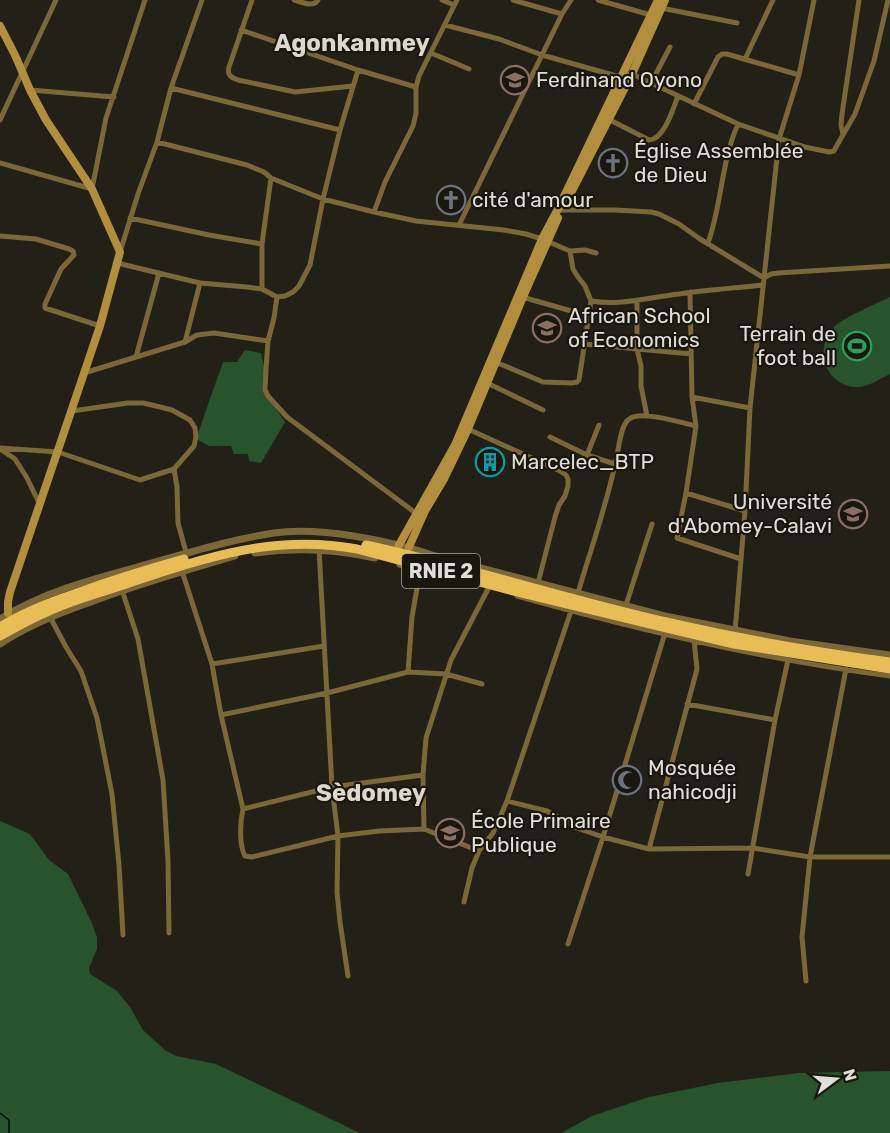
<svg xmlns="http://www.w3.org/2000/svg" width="890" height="1133" viewBox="0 0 890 1133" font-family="Rubik,sans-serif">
	<rect width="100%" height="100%" fill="#232017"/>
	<path fill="#27532d" d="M890,297V374C881,378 870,386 860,387C828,389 812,351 833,328C840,319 878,303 890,297Z
		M245,350L261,353L264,367V391L285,422L261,463L249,461L248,454H234L231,446H209L196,439L223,362H237Z
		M0,821L30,834L49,860L68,874L91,921L97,937V949L89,968L90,974L117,991L130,1007L143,1030L166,1051L176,1056L216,1064L360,1133H0Z
		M890,1071V1133H561L592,1116L649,1097L718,1083L799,1073Z"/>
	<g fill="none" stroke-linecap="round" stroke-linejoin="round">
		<path stroke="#000b16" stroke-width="1.5" d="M0,1113L9,1120V1133"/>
		<path stroke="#7c6738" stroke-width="5" d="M252,0L229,67C227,75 230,77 238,80L295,92L353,86
			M294,0C302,2 313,8 318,0
			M442,0L454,5
			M513,0L562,14
			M598,0L651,15
			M661,8L737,23
			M445,25L499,39L542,55L620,77L632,74L738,124L805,147L829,152L834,151L836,147L855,114L874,61L888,0
			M241,30L358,70L416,87
			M431,53L469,69
			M745,59L773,0
			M651,83L670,47
			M171,88L340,130
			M30,90L114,97
			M694,104L718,57L722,54H727L799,75
			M608,119L649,140C664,140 673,109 678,96
			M0,120L56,0
			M843,134L841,125L842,114L859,0
			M157,142L247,165L264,172L271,178L323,199L374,212L416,221L504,230L526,234L542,239L570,251L573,269L578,277L585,286L591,301L579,380L577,382L572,383L543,382L493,361
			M0,163L92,189L106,118L145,0
			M562,210H615L651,212L659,214L679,224L700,239L764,278L771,274L778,273L890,266
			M374,212L385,182L413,126L416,113V87L419,76L457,0
			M130,218L209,235L262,244
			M459,225L562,14L571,0
			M0,236L36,239L69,249L73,251L74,255L61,269L45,304V308L100,326
			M708,243C722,204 721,162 738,124
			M570,251L585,250L596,253
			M120,252L138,194L157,142L171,88L202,0
			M117,263L200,283L247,287L262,289L277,297L285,296L293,292L299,286L310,265L323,199L340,130L358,70
			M262,289V244L271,178
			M690,292L692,397L696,426L686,493L677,538L741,559
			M277,297L274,318L268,341L266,369L265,390L268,396L287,417L417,514
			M522,297L589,316
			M591,301C621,306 650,297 679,294C707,290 735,288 763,285
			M637,301V349L641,366V386L647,416
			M185,342L200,283
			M584,344L691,354
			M136,357L159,273
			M84,373L185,342L197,335L214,333L268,341
			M487,383L543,410
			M692,397L750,408
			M599,425L587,455L615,464
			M468,429L558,470L566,475L568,479V486L565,496L559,505L555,517L538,583
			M550,437L587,455
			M0,448L58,452L140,480L174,469L194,446L196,437L195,428L190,420L172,410L156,406L143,403H128L72,411
			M0,449L15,459L27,478L40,505
			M174,469L177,487L178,523L186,552
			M686,493L745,511
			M319,549L332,787L338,836L337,892L340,922L348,976
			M399,565L470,584
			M182,571L212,664L221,715L243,809C240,822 239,845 245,856L252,857L338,836L379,831L424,829L479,851
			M122,590L138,639L163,780L168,861L169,933
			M578,593C591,548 608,502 617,455C619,446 621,426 628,420C639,409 682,423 696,426
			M517,596C639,630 764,660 890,676
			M626,605L652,524
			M50,617L66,647L81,671L97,718L112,794L119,865L123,935
			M735,632L745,511L750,408L779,139L799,75L814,0
			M212,664L324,646
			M408,672L412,617L420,571
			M687,704L775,720
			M221,715L327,693L408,672L446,674L482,684
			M507,801L547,811L577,828L603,837L649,849L753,848L810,857H890
			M243,809L332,787L423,775
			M424,829L423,775L426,738L451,660L488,589
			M649,849L697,669L694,640
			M748,874L775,720L788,660
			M464,902L472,868L479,851L493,833L507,801L571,611
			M568,944L603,837L665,633
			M806,981L802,937L810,857L846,669"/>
		<path stroke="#7c6738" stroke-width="7" d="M255,553C296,547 335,549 375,558
			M0,619C43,592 93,579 141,566C185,554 228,540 274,533C320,526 391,541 435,556L665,616L790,641L890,655
			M0,644C29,625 59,613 91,602C139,584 187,570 235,556"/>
		<path stroke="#b18f3f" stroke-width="8" d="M0,26L15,55L30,90L46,120L92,189L120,252L100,326L10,592L8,602V613
			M572,191L632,74L665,0
			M399,545L455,445L542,239L558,209L658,0
			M409,547L425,511L444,479L468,429L523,297L558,218"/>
		<path stroke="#e8bd56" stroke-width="9" d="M366,545C467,567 565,599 666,622C740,639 815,652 890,662
			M0,627C24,612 50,602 77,593C112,580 148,569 184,559
			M0,636C16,627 32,618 49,611C72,600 99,593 123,585C201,559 273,533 357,549L521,593L666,628L734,644L890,669"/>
	</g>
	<defs>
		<g id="school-ring" transform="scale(1.5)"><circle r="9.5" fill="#1a170e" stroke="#8d6e63" stroke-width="1.5"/><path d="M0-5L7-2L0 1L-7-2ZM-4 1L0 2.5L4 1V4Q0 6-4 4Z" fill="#8d6e63"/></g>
		<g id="church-ring" transform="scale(1.5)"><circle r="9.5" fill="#1a170e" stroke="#6b7280" stroke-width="1.5"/><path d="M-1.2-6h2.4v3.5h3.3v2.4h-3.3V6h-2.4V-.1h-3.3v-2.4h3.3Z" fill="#6b7280"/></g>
		<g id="university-ring" transform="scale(1.5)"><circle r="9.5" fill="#1a170e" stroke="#8d6e63" stroke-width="1.5"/><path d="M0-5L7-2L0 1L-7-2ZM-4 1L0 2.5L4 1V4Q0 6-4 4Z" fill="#8d6e63"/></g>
		<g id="stadium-ring" transform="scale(1.5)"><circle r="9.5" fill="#1a170e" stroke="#2e9e5b" stroke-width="1.5"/><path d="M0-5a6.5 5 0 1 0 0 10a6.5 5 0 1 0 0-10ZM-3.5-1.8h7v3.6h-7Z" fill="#2e9e5b"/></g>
		<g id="building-ring" transform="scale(1.5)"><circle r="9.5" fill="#1a170e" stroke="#0f9aa8" stroke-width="1.5"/><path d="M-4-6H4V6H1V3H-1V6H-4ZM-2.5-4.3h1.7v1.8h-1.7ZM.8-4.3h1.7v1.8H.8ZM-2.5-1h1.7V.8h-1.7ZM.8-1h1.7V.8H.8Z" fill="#0f9aa8"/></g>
		<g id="mosque-ring" transform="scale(1.5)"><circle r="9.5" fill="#1a170e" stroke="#6b7280" stroke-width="1.5"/><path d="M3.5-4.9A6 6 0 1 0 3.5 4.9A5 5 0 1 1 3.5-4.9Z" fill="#6b7280"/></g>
	</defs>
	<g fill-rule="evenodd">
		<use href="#school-ring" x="515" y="80"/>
		<use href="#church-ring" x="613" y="163"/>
		<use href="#church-ring" x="451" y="200"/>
		<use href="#university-ring" x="547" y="328"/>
		<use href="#stadium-ring" x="857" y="346"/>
		<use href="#building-ring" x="490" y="462"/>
		<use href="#university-ring" x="853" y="514"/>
		<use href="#mosque-ring" x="627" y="780"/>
		<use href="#school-ring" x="450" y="833"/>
	</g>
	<g text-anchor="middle" stroke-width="4.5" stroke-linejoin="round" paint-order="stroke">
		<rect fill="#1a170e" stroke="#a5a29b" stroke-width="1.5" x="402" y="554" width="78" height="34" rx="4.5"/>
		<g font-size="20" font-weight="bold" fill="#e0ded8">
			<text x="441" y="578">RNIE 2</text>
		</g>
		<g font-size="21" fill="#e0ded8" stroke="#1a170e" text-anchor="start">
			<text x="536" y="87">Ferdinand Oyono</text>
			<text x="634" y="158">Église Assemblée<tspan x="634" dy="24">de Dieu</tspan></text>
			<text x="472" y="207">cité d'amour</text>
			<text x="568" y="323">African School<tspan x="568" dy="24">of Economics</tspan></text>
			<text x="836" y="341" text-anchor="end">Terrain de<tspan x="836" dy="24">foot ball</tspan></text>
			<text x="511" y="469">Marcelec_BTP</text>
			<text x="832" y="509" text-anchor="end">Université<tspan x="832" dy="24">d'Abomey-Calavi</tspan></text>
			<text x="648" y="775">Mosquée<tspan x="648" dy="24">nahicodji</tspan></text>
			<text x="471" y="828">École Primaire<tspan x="471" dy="24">Publique</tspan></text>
		</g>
		<g font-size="24" font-weight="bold" fill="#dcd8cc" stroke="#1a170e">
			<text x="352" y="51">Agonkanmey</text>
			<text x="371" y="801">Sèdomey</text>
		</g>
	</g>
	<g transform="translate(836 1079) rotate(74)" stroke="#1a170e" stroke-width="4.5" paint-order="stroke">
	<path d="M0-4.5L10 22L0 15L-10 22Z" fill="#e0ded8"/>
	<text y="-9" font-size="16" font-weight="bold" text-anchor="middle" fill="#e0ded8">N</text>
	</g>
</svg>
